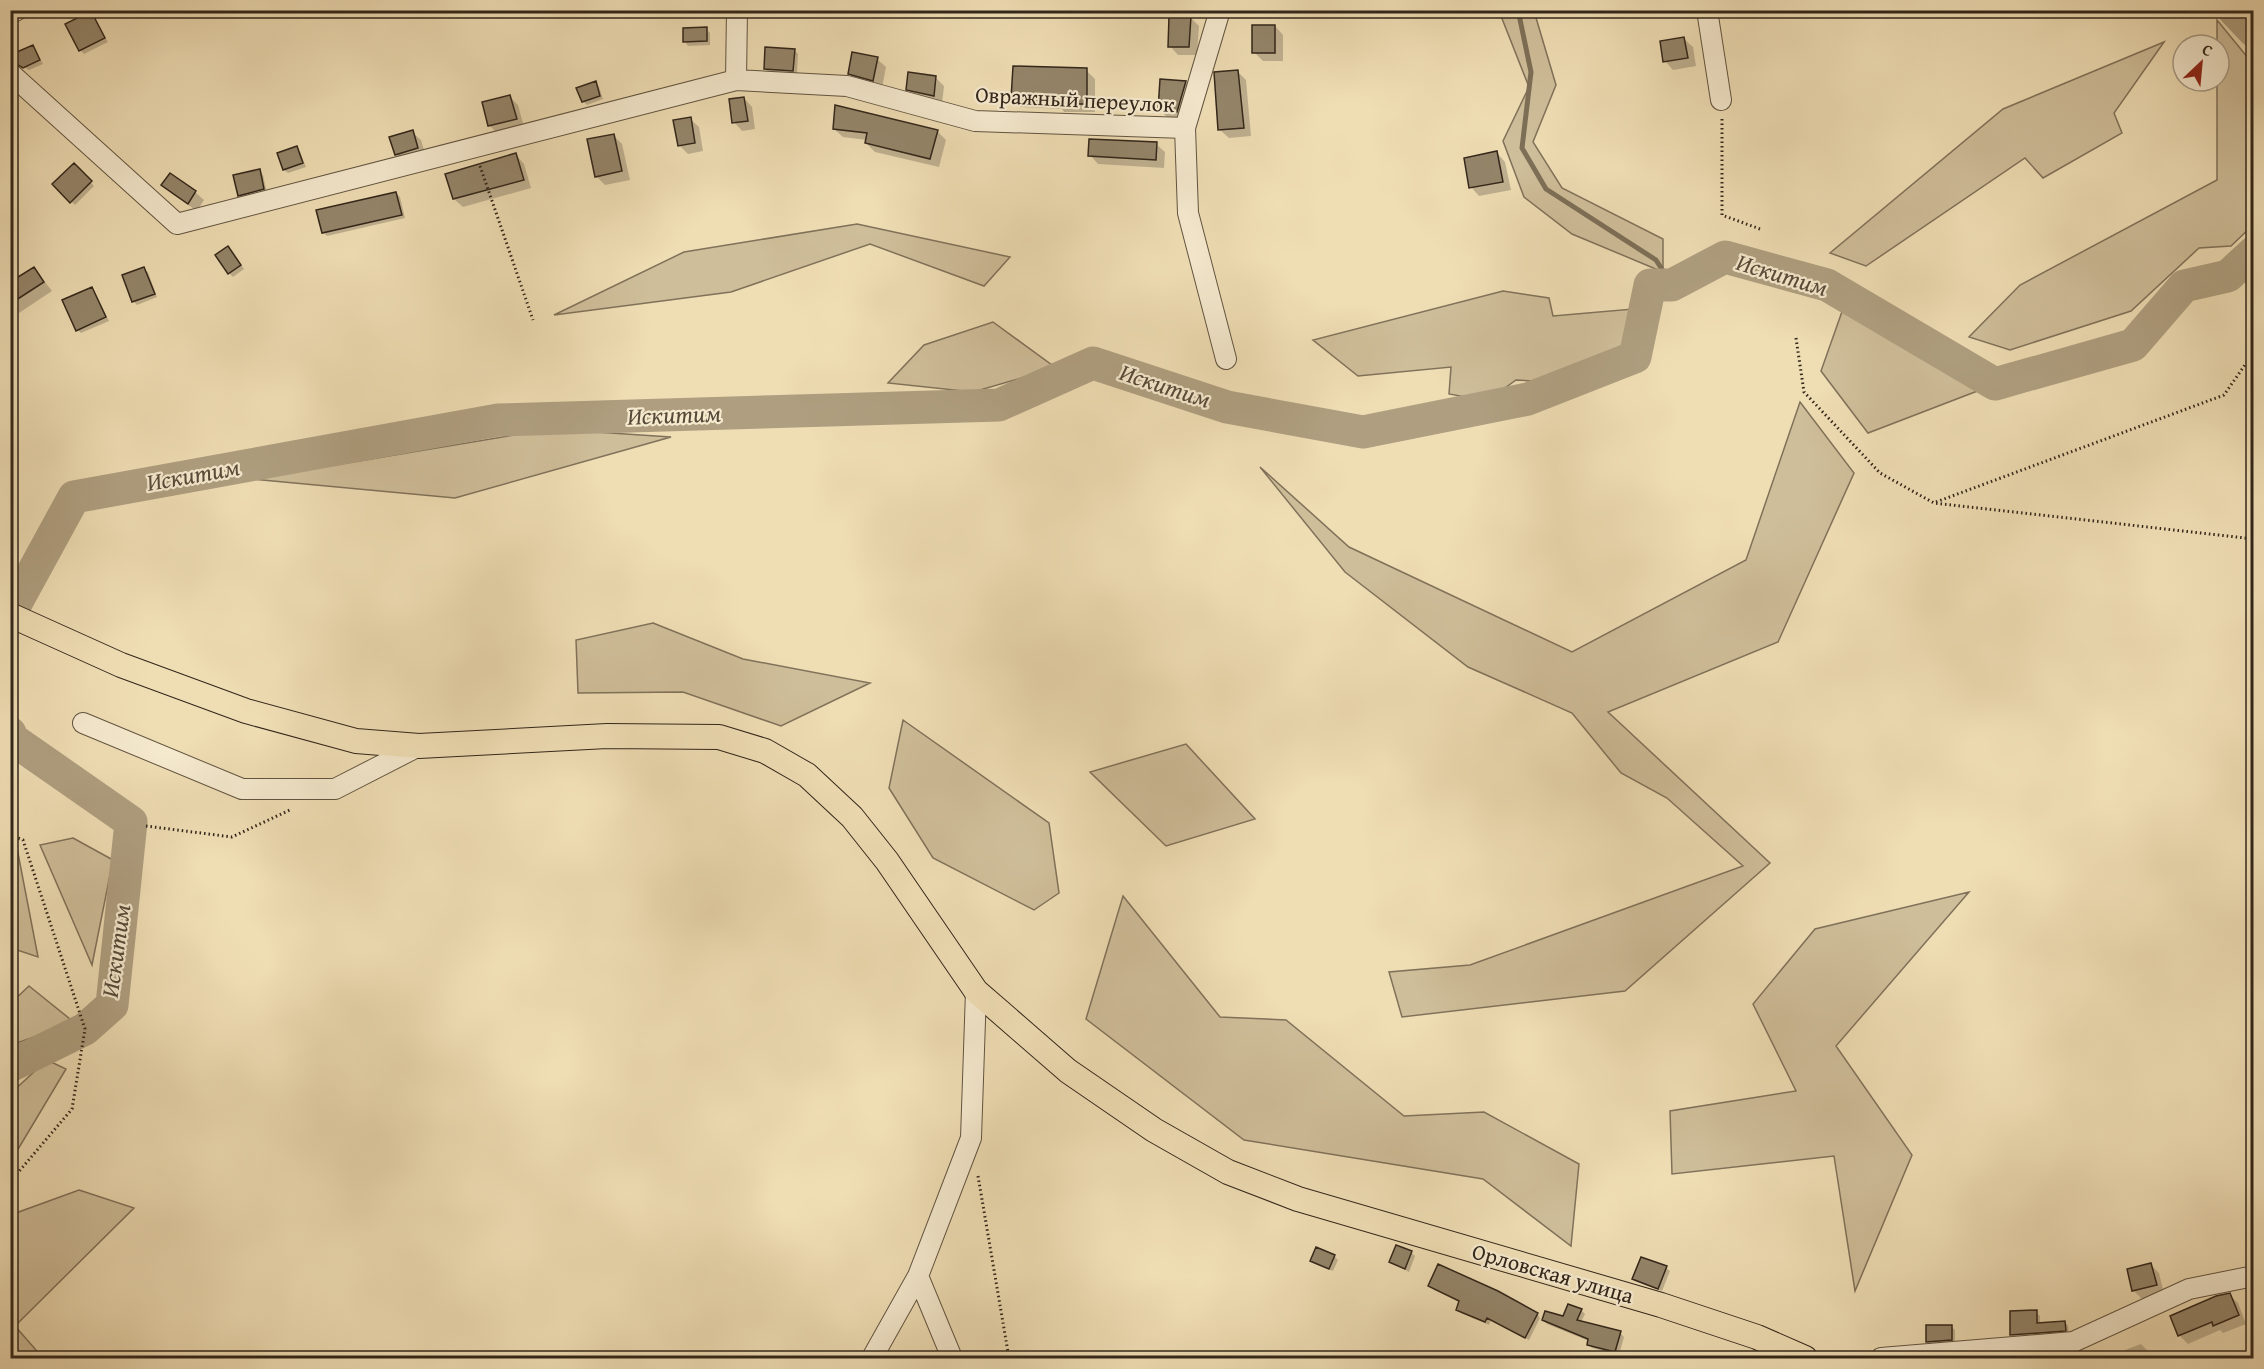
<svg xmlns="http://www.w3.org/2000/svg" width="2264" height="1369" viewBox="0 0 2264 1369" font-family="'Gentium Book Plus',serif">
	<rect width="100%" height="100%" fill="#efddb4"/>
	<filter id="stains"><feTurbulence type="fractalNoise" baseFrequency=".00333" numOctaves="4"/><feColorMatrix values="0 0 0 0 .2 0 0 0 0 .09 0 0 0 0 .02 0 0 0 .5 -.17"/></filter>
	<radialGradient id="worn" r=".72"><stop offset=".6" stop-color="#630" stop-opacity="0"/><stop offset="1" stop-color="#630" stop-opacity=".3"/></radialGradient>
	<path fill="#cfbe9a" stroke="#80725a" stroke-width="1.5" d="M1499,11H1534L1556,85L1533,142L1562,188L1663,239V272L1572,234L1524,197L1503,141L1529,87Z
		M2217,20L2253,64V225L2231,246L2199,248L2131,311L2010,350L1969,337L2020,285L2217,180Z
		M2164,42L2114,113L2122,133L2043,178L2025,158L1866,266L1830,253L2003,109Z
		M857,224L1010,257L984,286L870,244L731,292L554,315L684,252Z
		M1503,291L1549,298L1553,316L1633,309L1622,350L1551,382L1516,380L1487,401L1449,394L1451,367L1358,376L1313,340Z
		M1844,306L1980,390L1868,433L1821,371Z
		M993,322L1056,368L973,392L888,383L924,345Z
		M1800,402L1854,473L1778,642L1608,712L1770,863L1625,991L1402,1017L1389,972L1470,965L1743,866L1667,798L1621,773L1572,713L1468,667L1345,572L1260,467L1349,547L1572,652L1746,560Z
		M550,429L671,437L455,498L251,479Z
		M653,623L743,659L870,683L781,726L683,692L578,693L576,640Z
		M903,720L1049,823L1059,893L1034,910L933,858L889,788Z
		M1186,744L1255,819L1166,846L1090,772Z
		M73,838L113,860L92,965L40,845Z
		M11,845L17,848L38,957L11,948Z
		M1969,892L1836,1046L1912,1155L1855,1291L1834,1156L1672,1174L1670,1111L1796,1091L1753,1004L1815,929Z
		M1123,896L1220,1017L1286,1020L1404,1116L1484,1112L1579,1164L1571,1246L1483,1179L1244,1140L1086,1019Z
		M29,986L75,1023L11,1045V1003Z
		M47,1060L66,1069L11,1161V1093Z
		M79,1190L134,1208L15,1326L43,1358H11V1219L16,1213Z"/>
	<path fill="#0003" d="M91,13L108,42L84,54L80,50Z
		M1191,18L1199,26L1197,55H1178L1170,46Z
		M1275,26L1283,35V61H1263L1254,52Z
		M706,29L710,33V45L688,46L685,42Z
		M1684,39L1693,47L1696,66L1673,70L1665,61Z
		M33,47L43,64L29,70L13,61Z
		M794,50L798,54L797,74L769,73L765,69Z
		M877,59L886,67L882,88L858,82L850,74Z
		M1086,70L1095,79V112H1064L1062,109L1021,107L1013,98Z
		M1238,72L1246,80L1251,136L1229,138L1220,130Z
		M935,77L944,86L942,104L917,98L908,89Z
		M1161,80L1186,82L1194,91L1186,119L1168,118L1159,109Z
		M595,83L599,87L603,99L587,105L583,101Z
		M509,96L518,105L524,127L498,134L490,126Z
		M744,98L752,107L755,129L742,131L734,122Z
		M690,119L699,127L703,151L688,154L679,145Z
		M834,129L937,131L946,140L939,167L875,152L866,143L867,140L843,137Z
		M412,132L421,140L426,156L404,162L396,154Z
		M613,135L622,144L630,180L605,185L596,176Z
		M1156,144L1165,152L1164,168L1098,164L1090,155Z
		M296,148L300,152L306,167L288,173L284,170L279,154Z
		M1497,153L1505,162L1511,190L1479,196L1471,187Z
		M516,155L524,164L531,188L463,207L454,199Z
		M74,165L94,186L75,205L54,184Z
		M259,171L263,175L267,193L243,199L240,195Z
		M163,185L195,192L204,200L197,211L172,194Z
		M396,193L400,197L405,218L327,236L323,232Z
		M232,252L244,269L233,277L229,273Z
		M34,268L52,291L19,313L10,305V284Z
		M144,269L148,272L157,297L137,305L133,301Z
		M92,288L109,321L81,333L78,330Z
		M1411,1252L1415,1256L1409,1272L1391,1262Z
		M1334,1256L1338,1260L1333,1271L1316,1264L1312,1260Z
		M2151,1265L2159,1273L2164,1294L2142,1299L2133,1290Z
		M1666,1268L1670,1271L1662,1291L1638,1282L1634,1279Z
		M1430,1286L1537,1314L1540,1318L1529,1340L1491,1320L1489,1325L1461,1313L1457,1309L1460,1302L1434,1290Z
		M2229,1295L2238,1303L2246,1324L2223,1333L2220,1330L2188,1344L2179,1335Z
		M1581,1310L1585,1314L1581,1322L1620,1333L1624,1337L1619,1355L1592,1348L1588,1344L1589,1341L1547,1324L1543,1320L1564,1318Z
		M2036,1312L2040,1316V1324L2065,1322L2068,1326L2069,1334L2015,1338L2012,1335Z
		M1951,1326L1955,1330V1343L1931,1345L1927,1342Z
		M2141,1344L2150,1353L2152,1358H2104Z"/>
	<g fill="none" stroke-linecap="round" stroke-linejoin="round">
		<path stroke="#7d6f57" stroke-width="5" d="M1518,10L1531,72L1522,148L1546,189L1656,260L1672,285"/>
		<path stroke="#af9f80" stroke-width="33" d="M2234,10L2254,31
			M10,614L74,497L498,420L999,405L1093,363L1227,407L1363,432L1528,399L1635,357L1650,285H1672L1725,257L1827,285L1995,384L2133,345L2184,286L2228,276L2254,252
			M10,733L12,739L131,822L112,1005L85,1029L10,1066"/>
	</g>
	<path fill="#94856a" stroke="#32261a" stroke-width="1.5" d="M91,11L105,38L79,51L65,24Z
		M1169,16H1191L1189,47H1168Z
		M1252,25H1275V53H1252Z
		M707,27V41L683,42V28Z
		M1684,37L1688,58L1663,62L1660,41Z
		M33,45L40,60L23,68L11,61L10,55Z
		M765,47L795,49L793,71L764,69Z
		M852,52L878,57L873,81L848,74Z
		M1013,66L1087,68V104H1054V101L1011,99Z
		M1238,70L1244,128L1218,130L1214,72Z
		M908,72L936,76L934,96L906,90Z
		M1160,79L1186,81L1177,112L1158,110Z
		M596,81L600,96L582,102L576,88Z
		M510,95L517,119L488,126L482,102Z
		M744,97L748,121L732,123L729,99Z
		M835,105L938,130L930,159L865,143L867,133L833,129Z
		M691,117L695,143L678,146L673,120Z
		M413,130L418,148L395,155L389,137Z
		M614,134L622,171L595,177L587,139Z
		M1089,139L1157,142L1156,160L1088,156Z
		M297,146L303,163L283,170L277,153Z
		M1497,151L1503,182L1469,188L1464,158Z
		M516,153L524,180L453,199L445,174Z
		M74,163L92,181L70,203L52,184Z
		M260,169L264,189L238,196L233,175Z
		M170,173L196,191L188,204L161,185Z
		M396,192L402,215L322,233L316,210Z
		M228,246L241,265L228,274L215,255Z
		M34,267L44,282L10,304V282Z
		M144,267L155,294L132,302L122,275Z
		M92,287L106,317L76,331L62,300Z
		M1396,1245L1412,1251L1405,1269L1389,1262Z
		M1316,1247L1335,1255L1329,1269L1310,1261Z
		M1641,1257L1667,1266L1658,1289L1632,1279Z
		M2151,1263L2157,1285L2132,1291L2127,1269Z
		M1438,1264L1498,1291L1538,1313L1525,1338L1487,1318L1485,1322L1456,1310L1459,1301L1428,1286Z
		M2230,1293L2239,1315L2213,1326L2212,1322L2178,1336L2170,1316L2216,1296Z
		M1568,1304L1582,1309L1577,1320L1621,1331L1615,1352L1587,1345L1588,1339L1542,1320L1545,1311L1563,1316Z
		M2037,1310V1323L2065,1321L2066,1331L2010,1335V1311Z
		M1926,1325H1952V1340L1926,1342Z"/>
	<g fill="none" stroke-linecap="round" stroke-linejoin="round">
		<g stroke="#615440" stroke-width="22">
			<path id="minor" d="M1707,10L1721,100
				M10,14L17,10
				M10,73L177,224L736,80L847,86L975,121L1185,128L1220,10
				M736,80L737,10
				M1185,128L1188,213L1226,359
				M83,723L242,789H335L419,746
				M918,1276L952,1358
				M872,1358L918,1276L971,1138L976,991
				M1881,1358L2073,1342L2189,1289L2254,1276"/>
		</g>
		<g stroke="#32261a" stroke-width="26">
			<path id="major" d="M10,615L121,665L246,711L356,741L419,746L607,736L719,737L765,751L807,775L852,817L887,861L976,991L1068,1071L1154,1130L1228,1172L1298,1199L1661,1305L1757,1337L1805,1358"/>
		</g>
		<path stroke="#32261a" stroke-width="3" stroke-dasharray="1.5 3" stroke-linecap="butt" d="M1722,119V215L1760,229
			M480,166L533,320
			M1796,338L1804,392L1880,473L1934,503L2254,539
			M2251,358L2254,368
			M1936,502L2224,395L2254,352
			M146,826L232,837L292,809
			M10,835L23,840L85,1029L72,1109L10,1182
			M978,1176L1009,1358"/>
		<use href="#minor" stroke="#f5e9ce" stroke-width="20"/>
		<use href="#major" stroke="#efddb4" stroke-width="24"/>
	</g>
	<g text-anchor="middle" stroke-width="4.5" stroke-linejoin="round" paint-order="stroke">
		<g font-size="22" fill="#32261a" stroke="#f5e9ce">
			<text transform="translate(1075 99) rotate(3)" y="8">Овражный переулок</text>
			<text transform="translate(1553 1273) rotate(16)" y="8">Орловская улица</text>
		</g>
		<g font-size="24" font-style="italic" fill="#584a39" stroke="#f5e9ce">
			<text transform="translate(1782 275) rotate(17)" y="8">Искитим</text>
			<text transform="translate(1165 386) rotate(18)" y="8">Искитим</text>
			<text transform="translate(674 415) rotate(-2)" y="8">Искитим</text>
			<text transform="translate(193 475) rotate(-10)" y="8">Искитим</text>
			<text transform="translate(116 951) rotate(-82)" y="8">Искитим</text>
		</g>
	</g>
	<rect width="2264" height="1369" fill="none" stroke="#efddb4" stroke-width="36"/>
	<rect x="12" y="12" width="2240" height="1345" fill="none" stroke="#32261a" stroke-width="3"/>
	<rect x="18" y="18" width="2228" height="1333" fill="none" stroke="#32261a" stroke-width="1.5"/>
	<g transform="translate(2201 63) rotate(26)"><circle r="28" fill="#f5e9ce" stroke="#a79b86" stroke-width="1.5"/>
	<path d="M0-4.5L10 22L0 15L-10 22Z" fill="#8f2418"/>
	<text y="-9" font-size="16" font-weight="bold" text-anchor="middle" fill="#32261a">С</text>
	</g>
	<rect width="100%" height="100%" filter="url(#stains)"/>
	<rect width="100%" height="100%" fill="url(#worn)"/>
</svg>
